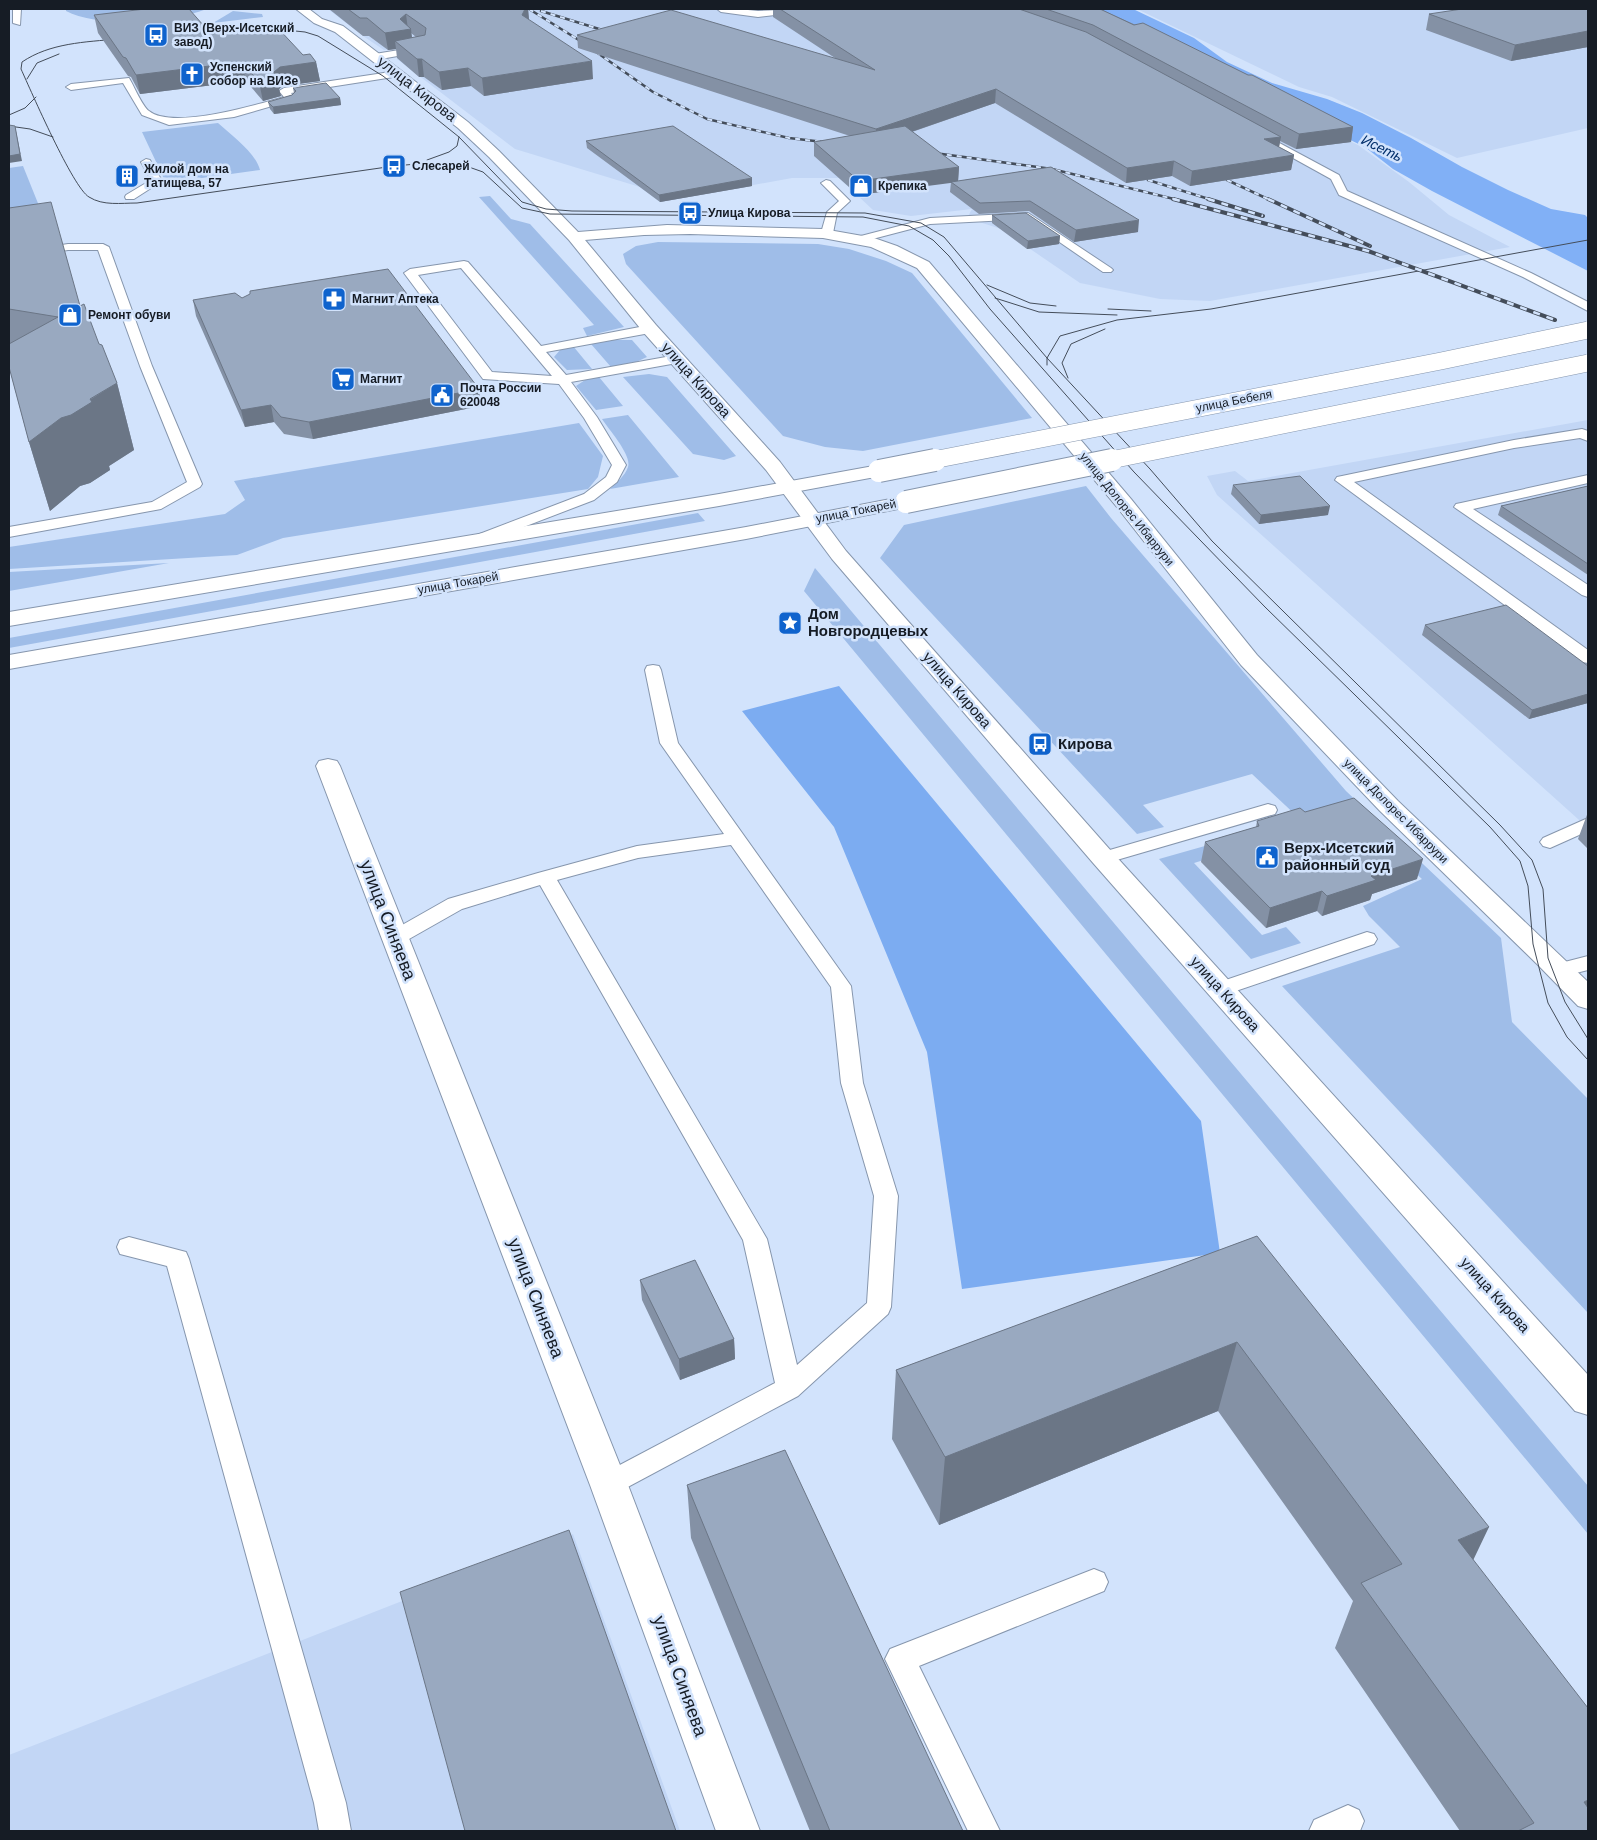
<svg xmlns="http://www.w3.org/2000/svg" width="1597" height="1840" viewBox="0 0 1597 1840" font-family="Arial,sans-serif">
	<rect width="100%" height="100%" fill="#d2e3fc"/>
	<path fill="#c2d6f5" d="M328,9H1075L1358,145L1409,182L1449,215L1510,247L1210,301L1160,299L1080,283L1001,229L967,218L972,209L911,216L873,210L839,178H792L660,202L640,187L515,149L397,59L411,57L399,48L384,50L363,36Z
		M1137,9H1588V128L1457,158L1332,97L1299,87Z
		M1588,420V828L1217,495L1207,476L1235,471L1248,481Z
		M573,1534L680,1831H9V1755Z"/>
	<path fill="#9fbde8" d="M66,9H207C171,22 101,29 66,11Z
		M233,11L262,14L263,17L213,23Z
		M218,123C231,135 256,153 260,170L166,183L142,132Z
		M23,166L54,243L9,248V168Z
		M490,196L511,219L530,224L624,327L587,336L583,328L594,325L479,197Z
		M658,242L818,244L849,249L886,261L912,273L1032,418L863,451L825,447L783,436L626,264L623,254L636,246Z
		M611,340H632L647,357L636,362L611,367L591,344Z
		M573,346L592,369L567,370L554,357L560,350Z
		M649,374L667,377L736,456L724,460L693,454L623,377Z
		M599,377L623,406L596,410L576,386L585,380Z
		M628,415L679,477L610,489C616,483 625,476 628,467C632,455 609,430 602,419Z
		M579,423L603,456L598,477L588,489L283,538L237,555L9,569V547L225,514L245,500L234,481Z
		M1086,486L1111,518L1346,791L1501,938L1512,1022L1588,1099V1313L1282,986L1400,947L1369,916L1363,906L1422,879L1349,813L1301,820L1252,774L1143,805L1164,827L1137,834L880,558L904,525Z
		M698,513L705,521L9,648V638Z
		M169,563L9,591V572Z
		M815,568L1588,1486V1534L804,591Z
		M1226,840L1236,850L1194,863L1262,935L1286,927L1301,943L1251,959L1159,859Z"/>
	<path fill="#7cacf1" d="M839,686L1201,1121L1220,1253L962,1289L927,1052L834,827L742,711Z"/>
	<path fill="#81b0f6" d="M1077,9H1133L1194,38L1227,62L1272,83L1327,99L1362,113L1411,138L1462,167L1508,190L1551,209L1585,215L1588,218V271L1432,191L1393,169L1365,147Z"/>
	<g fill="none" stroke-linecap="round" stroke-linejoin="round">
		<g stroke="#8696ad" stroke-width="2">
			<path id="lane" d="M13,9H21L20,25L13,23Z
				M717,9H738L758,11L805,9L801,12L758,17L721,12Z
				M423,46L426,47V51L375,60L371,57L375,54Z
				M397,71L400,72V76L291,93L295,98L293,100L234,117L169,125L142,115L123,83L71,90L66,87L71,84L129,78C134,86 142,106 149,111C172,130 256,105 284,97L279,91L284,88Z
				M1257,131L1339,175L1347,191L1531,273L1588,302V311L1523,277L1339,195L1331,179L1253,136V132Z
				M146,159L150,160L162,181L134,199H126L125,197L126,195L151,180L141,162Z
				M826,180L830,181L850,201L837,213L833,233L827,236L821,233L827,212L839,201L821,183Z
				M1028,213L1111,268L1113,270L1111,272H1103L1026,219L930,224L861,242L855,239L857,237L930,218Z
				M68,244H103L109,247L152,366L202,484L200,487L161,509L9,537V527L152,502L187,482L140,366L98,250H68L9,259V253Z
				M464,261L468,262L541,346L650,325L656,329L650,333L546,352L566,375L677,355L683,359L677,363L571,382L597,417L626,465L617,482L594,500L474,546L469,544L466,541L469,538L584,494L606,477L612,465L584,418L559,384L483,379L404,273L410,269ZM461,268L552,376L492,372L418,275Z
				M1582,429L1588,431V441L1580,438L1514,448L1354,482L1588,650V663L1582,662L1335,480L1337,477L1342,476L1514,440Z
				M1588,475V483L1473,509L1588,585V597L1582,595L1454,507L1456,504L1461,503Z
				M653,665L659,666L661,670L678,743L851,986L863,1083L898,1196L891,1307L888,1314L798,1396L609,1497L599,1494L595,1485L599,1476L775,1383L743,1240L540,885L462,909L402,943L395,945L388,943L385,938L388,933L448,899L538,873L637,846L724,834L660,743L645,670L647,666ZM731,845L831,987L841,1083L874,1196L867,1303L797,1365L767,1239L557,880L638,858Z
				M1268,804L1275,806L1277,810L1275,814L1103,864L1096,862L1093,858L1096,854Z
				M1588,818V831L1550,848L1543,846L1540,842L1543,838Z
				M1367,932L1374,934L1377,939L1374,944L1221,996L1214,994L1211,989L1214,984Z
				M1588,956V970L1560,977L1553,975L1550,970L1553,965Z
				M129,1237L186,1252L189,1259L346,1803L351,1831H319L314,1803L167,1266L120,1254L117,1247L120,1240Z
				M1094,1569L1104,1573L1108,1582L1104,1591L919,1666L1000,1831H968L885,1659L890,1649Z
				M1348,1805L1359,1810L1364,1821L1360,1831H1309L1314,1820Z"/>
		</g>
		<g stroke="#8696ad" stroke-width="2">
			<path id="street" d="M328,759L337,761L340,766L628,1485L760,1831H716L590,1485L316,766L319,761Z"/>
		</g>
		<g stroke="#8696ad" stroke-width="2">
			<path id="secondary" d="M296,9H309L322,19L343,26L468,122L499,151L578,232L667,225L823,229L874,238L897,246L929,262L1131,499L1257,655L1398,801L1588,982V1009L1578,1006L1538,965L1380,811L1241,665L1117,507L917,268L871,247L823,238L690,234L644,235L585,240L656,325L780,462L846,551L1112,852L1588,1375V1415L1575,1411L1094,864L832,559L766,470L644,333L569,240L489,157L458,128L335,32L314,23Z"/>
		</g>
		<g stroke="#8696ad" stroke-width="2">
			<path id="primary" d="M879,465L886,467L889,471L886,475L719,506L9,626V612L719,494Z
				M906,496L913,498L916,502L913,506L746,539L9,669V655L746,527Z"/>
		</g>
		<use href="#lane" fill="#fff" fill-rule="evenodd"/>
		<use href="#street" fill="#fff" fill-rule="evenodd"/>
		<use href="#secondary" fill="#fff" fill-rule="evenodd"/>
		<use href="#primary" fill="#fff" fill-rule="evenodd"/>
		<path stroke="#444d5a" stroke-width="1" d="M193,31L246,26L305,32L318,36L383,76L459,137L522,202L546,209L572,211L865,213L921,223L944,237L1047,358L1150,469L1212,541L1500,825L1532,860L1543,889L1548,958L1565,1002L1588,1039
			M118,39C85,42 50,43 22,62L21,69C31,91 73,188 89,197C103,206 121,203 137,203L394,166L428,163L466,166L483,172L522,208L550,214L863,217L909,226L933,240L949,256L990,309L1134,472L1265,607L1490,827L1520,861L1528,886L1533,944L1548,1003L1567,1037L1588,1060
			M27,79L37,63L59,54
			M9,115L25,108L36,97
			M9,126L30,129L53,137
			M427,160L449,152L457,146L459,137
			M987,285L1030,303L1056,306
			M995,298L1039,312L1117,315
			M1108,309L1151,311
			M1047,365V358L1060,336L1117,320L1211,309L1588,240
			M1068,378L1062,363L1071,344L1105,329"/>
		<g stroke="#444d5a" stroke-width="2.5">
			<path id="rail-far1" d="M529,9L582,42L653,92L707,119L789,138L832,143
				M541,11L612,33
				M927,152L1052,169L1178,200
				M1148,180L1212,200
				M1227,180L1270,200"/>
		</g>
		<g stroke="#444d5a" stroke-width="4">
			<path id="rail" d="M1173,199L1368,251L1555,320
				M1208,199L1263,216
				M1268,199L1370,246"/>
		</g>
		<use href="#rail-far1" stroke="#d2e3fc" stroke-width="2" stroke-dasharray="5" stroke-linecap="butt"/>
		<use href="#rail" stroke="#d2e3fc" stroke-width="2.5" stroke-dasharray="7" stroke-linecap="butt"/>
		<g stroke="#8696ad" stroke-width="18" stroke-linecap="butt">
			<path id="primary-bridge-far1" d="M928,461L1441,361L1588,330
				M1106,461L1588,363"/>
		</g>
		<g stroke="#8696ad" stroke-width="24" stroke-linecap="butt">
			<path id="primary-bridge" d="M879,471L935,460
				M906,502L1112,460"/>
		</g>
		<use href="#primary-bridge-far1" stroke="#fff" stroke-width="17"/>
		<use href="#primary-bridge" stroke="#fff" stroke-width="22"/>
	</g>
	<path fill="#8491a5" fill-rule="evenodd" d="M329,9H528L529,20L593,79L484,96L471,86L442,90L424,77H419L397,58L396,49L388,50L369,36H363ZM411,33L416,37L412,38Z
		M773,9H1100L1248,75L1353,127L1351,142L1296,149L1280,141L1279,147L1294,155L1291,170L1190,186L1172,176L1126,183L995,103L912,132L959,167L958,181L1051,167L1138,232L1074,242L1029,211L979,214L950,192L951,182L858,195L814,156V142L850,136L578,48L577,35L835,58L773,17Z
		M1588,9V47L1511,61L1426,30L1429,14Z
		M94,15L211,34L316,62L320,81L283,86L279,89L281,96L263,101L246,81L140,94L131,77L128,76L98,33Z
		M293,88L340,98L341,105L274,114L270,109L268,102L292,95L294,93Z
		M586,141L752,186L660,202L587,148Z
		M9,208L80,306L117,383L134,450L109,466L110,470L90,483L80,486L50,511L29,442L9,367Z
		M992,215L1060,236L1059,244L1027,249L992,223Z
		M242,298L479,389L481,406L313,439L284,434L274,422L245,427L196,316L193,300Z
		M1233,485L1328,515L1259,524L1231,494Z
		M1588,486V575L1498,515L1501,506Z
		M1425,625L1588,666V703L1529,719L1422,635Z
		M1305,812L1417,879L1372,894L1370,900L1322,916L1317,911L1266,928L1201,862L1205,842L1256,827L1257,821Z
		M1588,812V849L1578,839Z
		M1257,1236L1473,1560L1588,1831H1460L1335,1648L1353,1601L1218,1411L939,1525L892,1439L896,1370Z
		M640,1280L734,1339L735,1359L680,1380L642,1300Z
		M687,1485L963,1831H810L691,1538Z"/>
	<path fill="#6b7686" d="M525,9H528L529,20L522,15Z
		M406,14L408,30L411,29L413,47L395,41L396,49L388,50L385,33Z
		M1588,31V47L1511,61L1515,45Z
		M417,59H422L424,77H419Z
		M592,61L593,79L484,96L482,78Z
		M242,62L246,81L140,94L136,75Z
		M316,62L320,81L283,86L279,89L281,96L263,101L259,82L280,67Z
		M468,68L471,86L442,90L439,72Z
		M996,89L995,103L876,144V129Z
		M340,98L341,105L274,114L273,107Z
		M15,126L22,161L9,163V156Z
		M1353,127L1351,142L1296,149L1299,134Z
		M1281,137L1278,152L1264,139Z
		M1294,155L1291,170L1190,186L1192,171Z
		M1174,161L1172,176L1126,183L1127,168Z
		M959,167L958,182L858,195L859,181Z
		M752,178V186L660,202L659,195Z
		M1139,220L1138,232L1074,242L1076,230Z
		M1060,236L1059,244L1027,249L1028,241Z
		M117,383L134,450L109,466L110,470L90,483L80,486L50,511L29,442L61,418Z
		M479,389L481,406L313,439L309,422Z
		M271,405L274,422L245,427L241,410Z
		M1330,506L1328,515L1259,524L1261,515Z
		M1588,694V703L1529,719L1532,710Z
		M1423,859L1417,879L1372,894L1370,900L1322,916L1327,896L1371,876Z
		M1322,891L1317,911L1266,928L1270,908Z
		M734,1339L735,1359L680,1380L679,1359Z
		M1237,1342L1218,1411L939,1525L945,1457Z
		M1489,1527L1457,1594L1458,1540Z
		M1588,1800V1831L1584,1802Z"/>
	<path fill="#99a9c0" stroke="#6b7686" d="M145,9H189L211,34L276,26L303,55L310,54L316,62L280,67L274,72L277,77L259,82L242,62L136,75L126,58L123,57L94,15Z
		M348,9H525L522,15L592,61L482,78L468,68L439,72L422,59H417L395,41L425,35L426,28L406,14L400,19L411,29L385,33L367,18H360Z
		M780,9H1019L1086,32L1281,137L1264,139L1294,155L1192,171L1174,161L1127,168L996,89L876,129L577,35L671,10L875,70Z
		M1046,9H1100L1134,25L1143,23L1248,75H1252L1353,127L1299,134L1093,25Z
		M1462,9H1588V31L1515,45L1429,14Z
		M326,83L340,98L273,107L268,102L292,95L296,91L293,88Z
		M9,125L15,126L20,154L9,156Z
		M673,126L752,178L659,195L586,141Z
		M905,126L959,167L859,181L814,142Z
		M1051,167L1139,220L1076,230L1030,201L980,203L951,182Z
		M51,202L80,306L84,304L99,344L102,345L117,383L90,399L92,402L71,415L61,418L29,442L9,367V344L58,317L9,309V208Z
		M1026,213L1060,236L1028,241L992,215Z
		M388,269L479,389L309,422L281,417L271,405L241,410L193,300L235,293L242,298L250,294V291Z
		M1300,476L1330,506L1261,515L1233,485Z
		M1588,486V564L1501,506Z
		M1506,605L1588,666V694L1532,710L1425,625Z
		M1354,798L1423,859L1371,876L1376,880L1327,896L1322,891L1270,908L1205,842L1259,826L1257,821L1300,808L1305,812Z
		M1257,1236L1489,1527L1458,1540L1588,1708V1800L1584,1802L1588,1808V1831H1518L1534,1823L1361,1583L1402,1564L1237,1342L945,1457L896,1370Z
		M695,1260L734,1339L679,1359L640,1280Z
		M785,1450L963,1831H830L687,1485Z
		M569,1530L676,1831H465L400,1592Z"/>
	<defs>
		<g id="bus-square" transform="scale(1.25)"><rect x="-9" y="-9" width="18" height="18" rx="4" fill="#0f63cd" stroke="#d2e3fc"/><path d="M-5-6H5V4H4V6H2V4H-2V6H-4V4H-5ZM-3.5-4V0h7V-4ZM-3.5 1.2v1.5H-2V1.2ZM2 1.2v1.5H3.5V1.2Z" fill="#fff"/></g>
		<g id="church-square" transform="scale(1.25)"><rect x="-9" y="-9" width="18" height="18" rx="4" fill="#0f63cd" stroke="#d2e3fc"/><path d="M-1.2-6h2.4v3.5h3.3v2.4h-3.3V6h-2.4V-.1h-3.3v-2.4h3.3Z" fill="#fff"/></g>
		<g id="building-square" transform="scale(1.25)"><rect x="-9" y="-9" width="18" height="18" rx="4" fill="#0f63cd" stroke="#d2e3fc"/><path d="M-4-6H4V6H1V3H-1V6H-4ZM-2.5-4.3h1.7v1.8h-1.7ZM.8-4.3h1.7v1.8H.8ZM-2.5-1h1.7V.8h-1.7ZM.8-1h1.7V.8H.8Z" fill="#fff"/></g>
		<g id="shop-square" transform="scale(1.25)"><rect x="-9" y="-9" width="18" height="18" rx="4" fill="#0f63cd" stroke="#d2e3fc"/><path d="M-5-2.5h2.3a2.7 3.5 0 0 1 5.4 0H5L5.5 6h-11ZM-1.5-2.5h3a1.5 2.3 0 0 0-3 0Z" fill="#fff"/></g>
		<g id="pharmacy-square" transform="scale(1.25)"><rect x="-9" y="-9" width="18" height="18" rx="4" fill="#0f63cd" stroke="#d2e3fc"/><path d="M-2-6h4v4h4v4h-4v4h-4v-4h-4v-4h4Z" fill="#fff"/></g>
		<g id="supermarket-square" transform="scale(1.25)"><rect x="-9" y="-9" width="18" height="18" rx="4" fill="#0f63cd" stroke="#d2e3fc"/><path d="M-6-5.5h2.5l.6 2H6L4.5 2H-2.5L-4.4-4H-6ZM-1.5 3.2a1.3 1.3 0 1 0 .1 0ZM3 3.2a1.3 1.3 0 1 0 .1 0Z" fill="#fff"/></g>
		<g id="civic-square" transform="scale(1.25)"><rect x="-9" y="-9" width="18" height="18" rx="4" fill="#0f63cd" stroke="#d2e3fc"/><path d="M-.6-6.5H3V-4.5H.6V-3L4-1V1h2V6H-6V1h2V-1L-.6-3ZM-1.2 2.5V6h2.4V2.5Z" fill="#fff"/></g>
		<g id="sight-square" transform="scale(1.25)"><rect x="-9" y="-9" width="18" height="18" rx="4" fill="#0f63cd" stroke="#d2e3fc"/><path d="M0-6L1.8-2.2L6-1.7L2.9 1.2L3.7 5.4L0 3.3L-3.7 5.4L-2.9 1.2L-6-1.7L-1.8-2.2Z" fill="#fff"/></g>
	</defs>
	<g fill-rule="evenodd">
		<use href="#bus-square" x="156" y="35"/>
		<use href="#church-square" x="192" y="74"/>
		<use href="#bus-square" x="394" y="166"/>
		<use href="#building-square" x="127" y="176"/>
		<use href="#shop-square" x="861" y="186"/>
		<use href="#bus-square" x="690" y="213"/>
		<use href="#pharmacy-square" x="334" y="299"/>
		<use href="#shop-square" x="70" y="315"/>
		<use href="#supermarket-square" x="343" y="379"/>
		<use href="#civic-square" x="442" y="395"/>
		<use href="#sight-square" x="790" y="623"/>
		<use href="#bus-square" x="1040" y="744"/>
		<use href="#civic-square" x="1267" y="857"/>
	</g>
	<g text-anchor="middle" stroke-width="5" stroke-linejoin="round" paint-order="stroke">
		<g font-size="12" font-weight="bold" fill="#161c25" stroke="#d2e3fc" text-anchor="start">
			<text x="174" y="32">ВИЗ (Верх-Исетский<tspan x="174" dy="14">завод)</tspan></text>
			<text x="210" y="71">Успенский<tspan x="210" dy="14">собор на ВИЗе</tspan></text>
			<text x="412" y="170">Слесарей</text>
			<text x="144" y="173">Жилой дом на<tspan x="144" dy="14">Татищева, 57</tspan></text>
			<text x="878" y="190">Крепика</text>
			<text x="708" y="217">Улица Кирова</text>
			<text x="352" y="303">Магнит Аптека</text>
			<text x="88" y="319">Ремонт обуви</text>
			<text x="360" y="383">Магнит</text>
			<text x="460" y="392">Почта России<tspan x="460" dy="14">620048</tspan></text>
		</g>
		<g font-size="12" fill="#161c25" stroke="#d2e3fc">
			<text transform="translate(1234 401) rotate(-11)" y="4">улица Бебеля</text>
			<text transform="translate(1127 509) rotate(51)" y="4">улица Долорес Ибаррури</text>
			<text transform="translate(856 511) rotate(-11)" y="4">улица Токарей</text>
			<text transform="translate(458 583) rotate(-10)" y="4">улица Токарей</text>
			<text transform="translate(1396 811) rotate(45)" y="4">улица Долорес Ибаррури</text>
		</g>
		<g font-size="14" font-style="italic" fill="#002e6a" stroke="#d2e3fc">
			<text transform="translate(1382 148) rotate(26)" y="5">Исеть</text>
		</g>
		<g font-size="15" fill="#161c25" stroke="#d2e3fc">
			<text transform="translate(417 89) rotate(38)" y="5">улица Кирова</text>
			<text transform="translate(696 380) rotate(48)" y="5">улица Кирова</text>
			<text transform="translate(957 690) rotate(49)" y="5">улица Кирова</text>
			<text transform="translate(1225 994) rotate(48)" y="5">улица Кирова</text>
			<text transform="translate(1495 1295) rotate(48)" y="5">улица Кирова</text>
		</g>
		<g font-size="15" font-weight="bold" fill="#161c25" stroke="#d2e3fc" text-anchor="start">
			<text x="808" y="619">Дом<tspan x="808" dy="17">Новгородцевых</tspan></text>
			<text x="1058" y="749">Кирова</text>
			<text x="1284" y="853">Верх-Исетский<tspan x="1284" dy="17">районный суд</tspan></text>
		</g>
		<g font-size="18" fill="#161c25" stroke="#d2e3fc">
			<text transform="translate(388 920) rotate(69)" y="6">улица Синяева</text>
			<text transform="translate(536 1298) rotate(69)" y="6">улица Синяева</text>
			<text transform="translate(680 1676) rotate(70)" y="6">улица Синяева</text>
		</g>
	</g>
	<rect width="1597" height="1840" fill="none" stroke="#161c25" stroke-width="20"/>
</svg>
